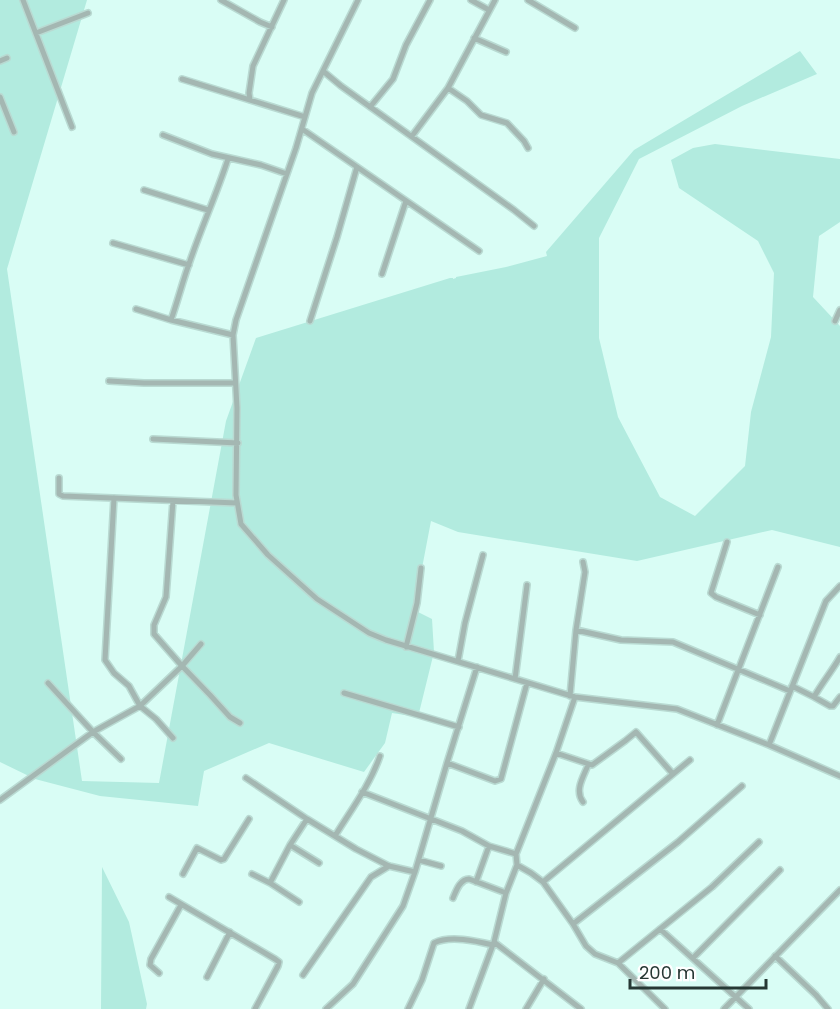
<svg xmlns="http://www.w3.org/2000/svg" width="840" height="1009" viewBox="0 0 840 1009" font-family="Poppins,sans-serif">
	<rect width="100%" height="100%" fill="#d9fdf5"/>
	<path fill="#b2ebdf" d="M0,0H87L7,269L82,781L159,783L226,421L256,338L450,278H453V279L456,278V277L506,267L547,256L546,252L634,150L800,51L817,74L742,106L639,159L599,238V338L618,417L660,497L695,516L745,466L751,412L771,337L774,273L758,241L679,188L671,160L693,148L715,144L840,159V222L819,236L813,297L840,326V547L772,530L637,561L458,532L431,521L414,610L432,619L434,652L418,717L392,713L385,743L364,772L269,743L204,771L198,806L100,796L35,779L0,762Z
		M102,867L129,922L147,1004L146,1009H101Z"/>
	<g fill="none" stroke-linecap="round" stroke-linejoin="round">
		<g stroke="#b9dad2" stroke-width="8">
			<path id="minor" d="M23,0L72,127
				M221,0L260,22L272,27
				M358,0L312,93L296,148L236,320L233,335L237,408L236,495L241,524L268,555L317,599L369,633L386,640L575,697L677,709L769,745L840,776
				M471,0L489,10
				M528,0L575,28
				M36,33L88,13
				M474,38L506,52
				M0,61L7,58
				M323,71L341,86L514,210L534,226
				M182,79L305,117
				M448,88L467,101L481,115L507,123L524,141L528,148
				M0,97L14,132
				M250,100L249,93L253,66L284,0
				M370,107L393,79L406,45L430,0
				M302,129L479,251
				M163,135L212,154L261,165L287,174
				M412,136L448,88L495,0
				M144,190L208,210
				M113,243L189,265
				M382,274L406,201
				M136,309L171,320L233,335
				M171,320C178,300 183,280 190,261C202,226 217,193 228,159
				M310,321L337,237L357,167
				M835,321L840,310
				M109,381L144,383H235
				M153,439L238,443
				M59,478V494L63,496L237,503
				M114,498L105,660L114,673L129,686L140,706L156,719L173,738
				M173,501L166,597L154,625V634L182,666L210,695L230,717L240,723
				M727,542L711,593L716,597L760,615
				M576,630L621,640L673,642L790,691
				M406,647L417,603L421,568
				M458,661L465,623L483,555
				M515,679L527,585
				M48,683L93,732L121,759
				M792,686L814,697C822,683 832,671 840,657
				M344,693L459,727
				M570,696L576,630L585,572L583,562
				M814,697L830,706H833L840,697
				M717,725L778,567
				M769,745L824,606L826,601L840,586
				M556,753L592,765L625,741L636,732L673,774
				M447,763L495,781L501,779L527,683
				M246,778L307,819L356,849L389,866L415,872
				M362,792L462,831L489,846L516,854
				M0,800L93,732L140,706L182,666L201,644
				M583,802C574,790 584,776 588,765
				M335,836C351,810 370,785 380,756
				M290,845L319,863
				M419,860L441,866
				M517,865L531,873L543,882L573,924L586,946L595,954L618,963L665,1009
				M183,874L197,848L221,860L224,859L249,819
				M252,874L270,883L299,902
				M476,882L489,846
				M543,882L690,760
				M270,883L290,845L307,819
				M169,897L275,959L279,962L278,966L255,1009
				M453,898C456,891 460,879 469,879L506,893
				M573,924L678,842L742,786
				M660,929L749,1009
				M494,942L581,1009
				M775,956L816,995L828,1009
				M693,958L780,870
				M618,963L712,887L759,842
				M159,973L150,965L151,959L181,905
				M303,975L371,877L389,866
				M207,977L230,932
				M326,1009L353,984L403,906L415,872L447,763L477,667
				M408,1009L422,980L434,943C450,935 476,941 493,945
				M469,1009L494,942L506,893L517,865L516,854L556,753L575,697
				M526,1009L544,979
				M724,1009L840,890"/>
		</g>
		<use href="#minor" stroke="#a4b7b2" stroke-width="5"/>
	</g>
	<path d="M630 979v9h136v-9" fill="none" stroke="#263834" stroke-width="3"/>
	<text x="639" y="979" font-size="18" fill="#263834" stroke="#ffffff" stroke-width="4.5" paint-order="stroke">200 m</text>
</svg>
